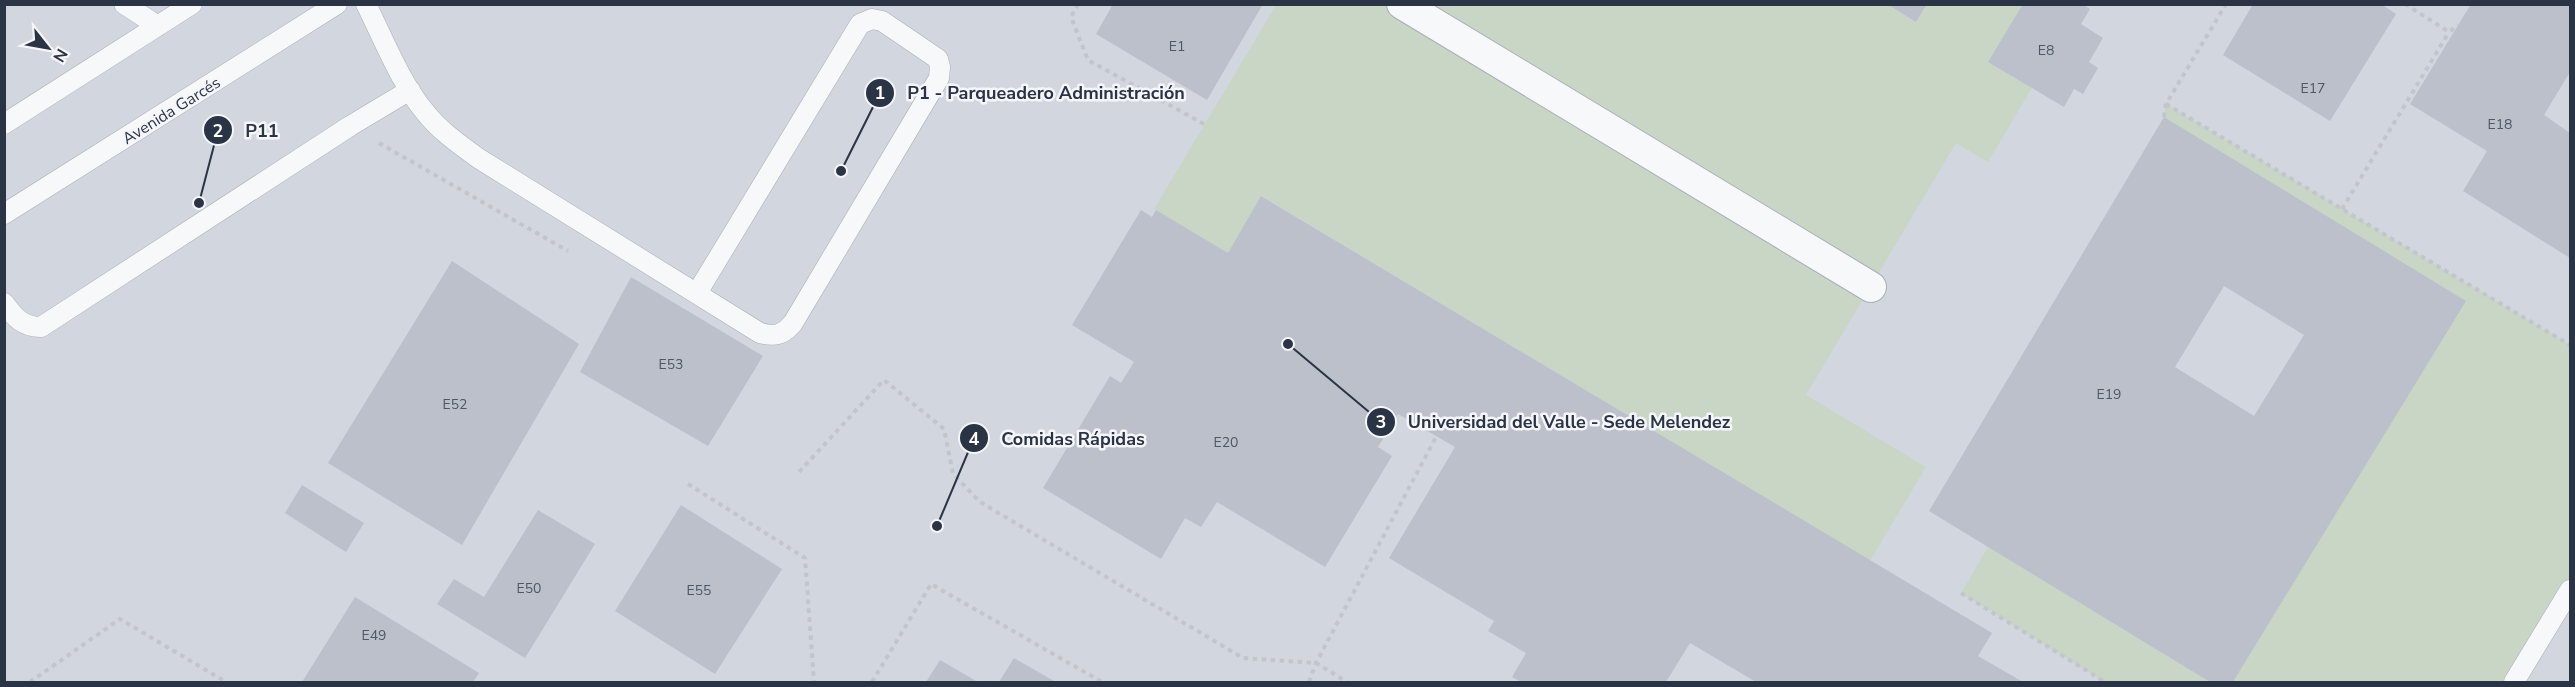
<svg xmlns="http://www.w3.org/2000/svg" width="2575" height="687" viewBox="0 0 2575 687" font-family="'Nunito Sans',sans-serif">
	<rect width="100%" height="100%" fill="#e4e7ec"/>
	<path fill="#d2d6de" d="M5,5H2570V682H5Z"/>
	<path fill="#c9d6c5" d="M1887,4L1916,22L1927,5H2023L1988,62L2032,88L1988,162L1956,143L1806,395L1926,467L1870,561L1262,196L1228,253L1154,209L1276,5Z
		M2166,104L2570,345V590L2514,682H2233L2465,301L2164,117Z
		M1988,547L2210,682H2105L1961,593Z"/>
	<path fill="#bbc0ca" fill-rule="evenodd" d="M1113,4H1263L1207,100L1096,34Z
		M1887,4H1927L1916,22Z
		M2023,4H2082L2090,9L2081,24L2103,38L2089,62L2098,68L2083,94L2074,89L2064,107L1988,62Z
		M2253,4H2381L2396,14L2330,121L2223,55Z
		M2471,4H2570V72L2544,115L2570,133V258L2463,191L2487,151L2410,104Z
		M2164,117L2466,301L2233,682H2210L1929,511ZM2224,286L2304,335L2254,416L2175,367Z
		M1261,196L1992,633L1978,656L2023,682H1756L1690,643L1666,682H1521L1512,677L1526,653L1488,631L1494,621L1389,558L1455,447L1398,414L1378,447L1392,456L1325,567L1217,502L1201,527L1185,518L1161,559L1043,488L1110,376L1121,383L1134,362L1072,325L1141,210L1152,217L1156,210L1228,253Z
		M452,261L579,344L462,545L328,463Z
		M631,277L763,356L708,446L580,372Z
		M302,485L364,523L346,552L285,513Z
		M681,505L782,569L715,674L615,611Z
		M538,510L595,544L525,658L437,604L454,579L484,597Z
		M355,597L479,673L473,682H302Z
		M1014,658L1056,682H999Z
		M940,660L978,682H926Z"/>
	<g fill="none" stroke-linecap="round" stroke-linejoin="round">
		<g stroke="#a9aeb7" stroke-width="21">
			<path id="service" d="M124,4L158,26
				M366,4C384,40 400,82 425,112C440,131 459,144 478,158L760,333C775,337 783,335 793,323L939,78L940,67L938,59L882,21L872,19L860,24L697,293
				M4,124L192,4
				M4,214L337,4
				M4,303C15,318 23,327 41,327L350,126L410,90
				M2514,682L2570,590"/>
		</g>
		<g stroke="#a9aeb7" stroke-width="32">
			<path id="pedestrian" d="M1402,4L1871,287"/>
		</g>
		<path stroke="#c2c5cb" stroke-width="4" stroke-dasharray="4.5 4.5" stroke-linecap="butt" d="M1078,4L1071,17L1088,60L1204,124
			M2405,4L2449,32L2458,25
			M2166,104L2570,345
			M2164,117L2166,104L2226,4
			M379,143L568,251
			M2342,209L2449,32
			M799,472L884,380L944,429L953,474L980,502L1243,658L1316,663L1347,682
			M688,484L805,558L814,682
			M1961,593L2105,682
			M30,682L120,619L226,682
			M872,682L931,584L1102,682
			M1309,682L1316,663L1436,437"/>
		<use href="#service" stroke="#f7f8fa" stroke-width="20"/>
		<use href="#pedestrian" stroke="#f7f8fa" stroke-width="30"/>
	</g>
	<g text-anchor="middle" stroke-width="5" stroke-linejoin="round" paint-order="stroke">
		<g font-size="14" fill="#4f5766">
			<text x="1177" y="51">E1</text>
			<text x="2046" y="55">E8</text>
			<text x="2313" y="93">E17</text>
			<text x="2500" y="129">E18</text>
			<text x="671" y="369">E53</text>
			<text x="2109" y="399">E19</text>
			<text x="455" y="409">E52</text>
			<text x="1226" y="447">E20</text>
			<text x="529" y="593">E50</text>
			<text x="699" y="595">E55</text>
			<text x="374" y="640">E49</text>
		</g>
		<g font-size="16" fill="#2b3445" stroke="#f4f6f9">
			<text transform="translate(171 110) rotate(-32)" y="6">Avenida Garcés</text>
		</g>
	</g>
	<path fill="none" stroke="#2b3445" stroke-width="2" d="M841 171L880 93M199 203L218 130M1288 344L1381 422M937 526L974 438"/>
	<g fill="#2b3445" stroke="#f4f6f9" stroke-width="2">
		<circle cx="841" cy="171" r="6"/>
		<circle cx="199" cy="203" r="6"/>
		<circle cx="1288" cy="344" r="6"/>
		<circle cx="937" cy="526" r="6"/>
		<circle cx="880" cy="93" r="15"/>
		<circle cx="218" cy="130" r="15"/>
		<circle cx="1381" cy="422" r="15"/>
		<circle cx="974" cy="438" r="15"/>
	</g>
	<g font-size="18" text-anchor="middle" font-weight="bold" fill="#fff">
		<text x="880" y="99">1</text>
		<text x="218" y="137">2</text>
		<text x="1381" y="428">3</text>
		<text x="974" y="445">4</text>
	</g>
	<g font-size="18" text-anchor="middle" font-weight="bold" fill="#2b3445" stroke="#f4f6f9" stroke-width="5" stroke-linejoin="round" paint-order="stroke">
		<text x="1046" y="99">P1 - Parqueadero Administración</text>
		<text x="262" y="137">P11</text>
		<text x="1569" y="428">Universidad del Valle - Sede Melendez</text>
		<text x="1073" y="445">Comidas Rápidas</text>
	</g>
	<rect width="2575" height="687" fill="none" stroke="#2b3445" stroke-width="12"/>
	<g transform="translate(48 48) rotate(121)" stroke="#f4f6f9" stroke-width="4.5" paint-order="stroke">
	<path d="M0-4.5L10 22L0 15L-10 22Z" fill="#2b3445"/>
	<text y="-9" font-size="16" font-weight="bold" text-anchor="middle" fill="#2b3445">N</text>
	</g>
</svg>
